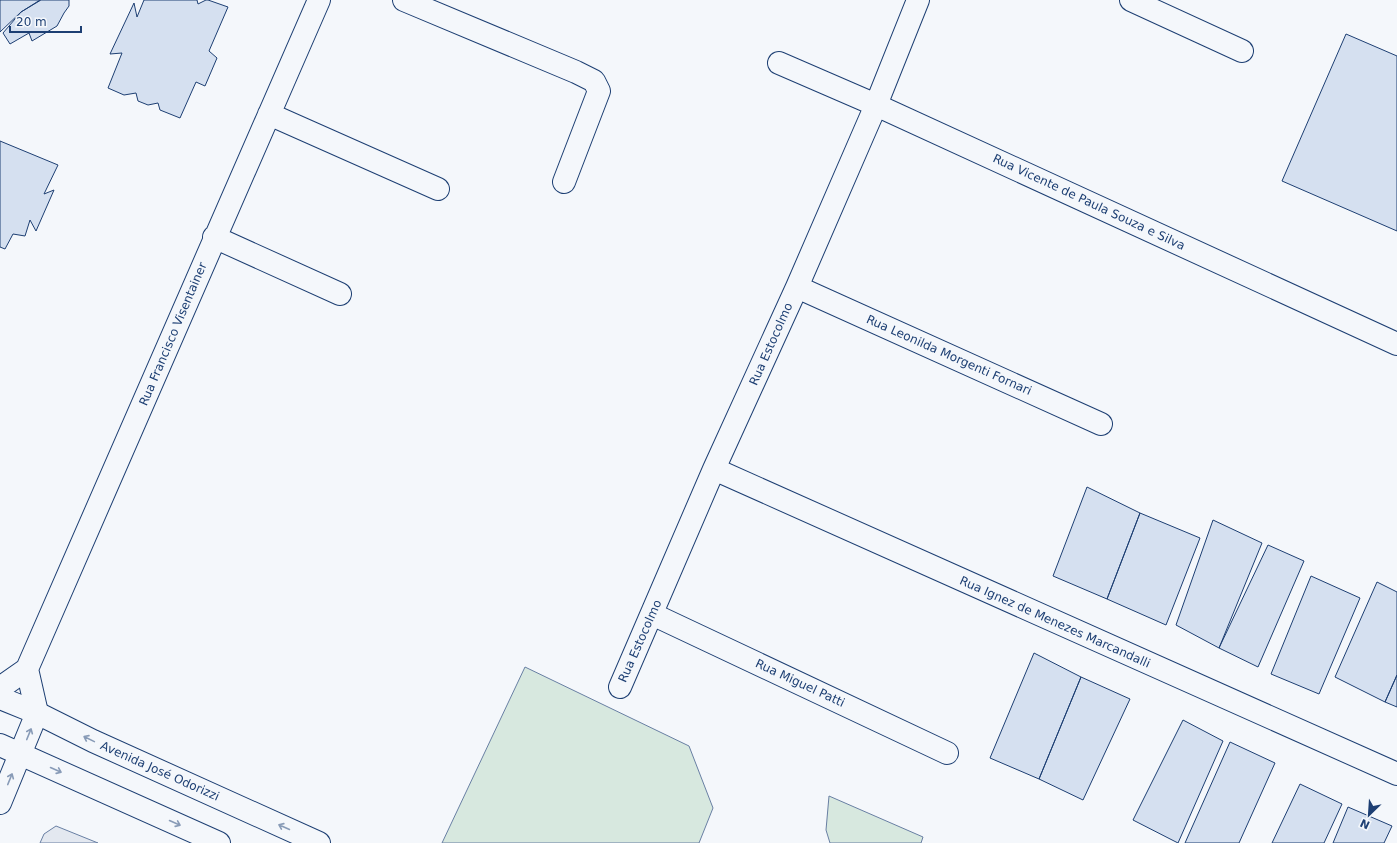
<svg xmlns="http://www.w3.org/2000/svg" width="1397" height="843" viewBox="0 0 1397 843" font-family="'DejaVu Sans',sans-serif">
	<rect width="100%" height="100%" fill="#f4f7fb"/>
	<path fill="#d7e8df" stroke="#687fa3" d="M525,667L689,746L713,808L699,843H442Z
		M829,796L923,837L921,843H830L826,830Z"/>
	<path fill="#e3e8f0" stroke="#687fa3" d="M56,826L98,843H40L44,834Z"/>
	<path fill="#d5e0f0" stroke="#1d3f73" d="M0,0H40L21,12L0,32Z
		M41,0H69V6L64,13L57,26L32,41L29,33L10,44L3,33L21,12Z
		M144,0H197L198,4L206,0H208L228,7L209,51L217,58L205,86L196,82L180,118L160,110L158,103L148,105L138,101L136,93L124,95L108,88L122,53L110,54L134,3L137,17Z
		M1346,34L1397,56V231L1282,181Z
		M0,141L58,165L44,194L54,190L36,231L30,220L25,236L13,234L5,249L0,247Z
		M1087,487L1140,513L1107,599L1053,576Z
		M1140,513L1200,538L1166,625L1107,599Z
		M1213,520L1262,543L1219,648L1176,625Z
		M1268,545L1304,561L1258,667L1219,648Z
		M1311,576L1360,598L1319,694L1271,674Z
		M1377,582L1397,592V675L1385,702L1335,677Z
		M1034,653L1081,677L1039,779L990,758Z
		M1397,675V707L1385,702Z
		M1081,677L1130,699L1083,800L1039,779Z
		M1183,720L1223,741L1178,843L1133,820Z
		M1230,742L1275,763L1239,843H1185Z
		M1300,784L1342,804L1324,843H1272Z
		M1348,807L1392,826L1384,843H1333Z"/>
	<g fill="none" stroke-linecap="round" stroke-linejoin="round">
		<g stroke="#1d3f73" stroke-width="24">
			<path id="minor" d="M404,0L576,72L594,81L599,91L564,182
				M1131,0L1242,51
				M779,63L876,105L1397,344
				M269,114L438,189
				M214,237L340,294
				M797,287L1101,424
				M714,469L1397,774
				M652,614L947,753
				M620,687L714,469L797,287L876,105L918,0
				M0,688L27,669L319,0
				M0,803L37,713L27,669"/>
		</g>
		<g stroke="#1d3f73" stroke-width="24">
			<path id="major" d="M0,698L37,713L93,741L319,843
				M0,745L219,843"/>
		</g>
		<use href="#minor" stroke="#f4f7fb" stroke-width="22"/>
		<use href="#major" stroke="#f4f7fb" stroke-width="22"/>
	</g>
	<defs><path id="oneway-shaft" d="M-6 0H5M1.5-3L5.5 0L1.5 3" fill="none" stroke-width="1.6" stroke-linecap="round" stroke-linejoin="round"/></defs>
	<g stroke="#889bb7">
		<use href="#oneway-shaft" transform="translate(29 734) rotate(-68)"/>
		<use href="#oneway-shaft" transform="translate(89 739) rotate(-154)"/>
		<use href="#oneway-shaft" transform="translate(56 770) rotate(24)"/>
		<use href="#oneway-shaft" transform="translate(10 779) rotate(-68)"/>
		<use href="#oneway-shaft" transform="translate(175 823) rotate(24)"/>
		<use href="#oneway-shaft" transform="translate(284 827) rotate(-156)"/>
	</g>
	<g text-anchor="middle" stroke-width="3" stroke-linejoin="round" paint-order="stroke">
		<g font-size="12" fill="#1d3f73" stroke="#f4f7fb">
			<text transform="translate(1089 202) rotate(25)" y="4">Rua Vicente de Paula Souza e Silva</text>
			<text transform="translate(173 334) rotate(-67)" y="4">Rua Francisco Visentainer</text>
			<text transform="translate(771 344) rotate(-66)" y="4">Rua Estocolmo</text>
			<text transform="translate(949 355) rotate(24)" y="4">Rua Leonilda Morgenti Fornari</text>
			<text transform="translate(1055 622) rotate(24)" y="4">Rua Ignez de Menezes Marcandalli</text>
			<text transform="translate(640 641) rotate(-66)" y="4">Rua Estocolmo</text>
			<text transform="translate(800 683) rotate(25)" y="4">Rua Miguel Patti</text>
			<text transform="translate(160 771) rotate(24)" y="4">Avenida José Odorizzi</text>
		</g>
	</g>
	<g transform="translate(1369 815) rotate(205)" stroke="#f4f7fb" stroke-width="3" paint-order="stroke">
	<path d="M0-3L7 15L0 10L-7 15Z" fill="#1d3f73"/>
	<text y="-6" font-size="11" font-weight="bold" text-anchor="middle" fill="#1d3f73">N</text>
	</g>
	<path d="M10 26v6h71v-6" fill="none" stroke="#1d3f73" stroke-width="2"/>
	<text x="16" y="26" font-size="12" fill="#1d3f73" stroke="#f4f7fb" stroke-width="3" paint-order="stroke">20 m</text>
</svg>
